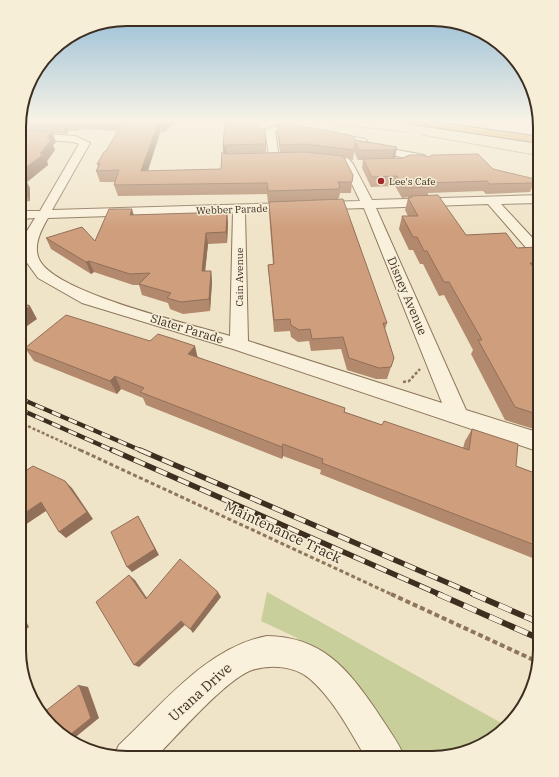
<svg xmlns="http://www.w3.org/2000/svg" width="559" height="777" viewBox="0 0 559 777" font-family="'IBM Plex Serif',serif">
	<rect width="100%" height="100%" fill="#f0e4c8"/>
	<path fill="#c9cf9b" d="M267,592L505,725L479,747L432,758H404L333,664L295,637L261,621Z"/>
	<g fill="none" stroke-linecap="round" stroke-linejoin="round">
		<g stroke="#8d765c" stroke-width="2">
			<path id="minor" d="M280,124L365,139L367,141L365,144L424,155L430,162L425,165L417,160L354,148L353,146L355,143L280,130L275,131L279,159L274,162L270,161L265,130Z
				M20,132L75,136L90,143L52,210L360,201L343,165L341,163L315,162L314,160L319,157L348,158L353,164L372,200L540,195V203L501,204L540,246V259L535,258L488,204L376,208L466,410L540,433V452L233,349L82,303L38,278L25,260L23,246L27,231L35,218L20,219V211H40L79,144L73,142L20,138ZM364,208L442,403L248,341L245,212ZM233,212L230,336C190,324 59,294 40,261C32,247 41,230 48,218Z
				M267,636C322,637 347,668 376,710C386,726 398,741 405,758H366C350,731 334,700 310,679C295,666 271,664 252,670C226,679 177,736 156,757H113L119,745C162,705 207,647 267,636Z"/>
		</g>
		<g stroke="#5b4430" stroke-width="2">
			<path id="highway" d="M400,120H423L540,137V143L405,123Z"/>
		</g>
		<path stroke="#8d765c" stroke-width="1" stroke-dasharray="1.5 1" stroke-linecap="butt" d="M331,124L406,132
			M422,135L540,156"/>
		<path stroke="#8d765c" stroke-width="2.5" stroke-dasharray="3 2" stroke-linecap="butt" d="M403,382L409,381L420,369
			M19,422L82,451"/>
		<path stroke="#8d765c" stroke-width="3" stroke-dasharray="4 2.5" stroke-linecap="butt" d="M80,450L393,595"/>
		<path stroke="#8d765c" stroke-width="4" stroke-dasharray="5 3" stroke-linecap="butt" d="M391,594L538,662"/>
		<use href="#minor" fill="#faf1dc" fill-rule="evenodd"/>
		<use href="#highway" fill="#e0a458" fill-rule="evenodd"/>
		<g stroke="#3d2e20" stroke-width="4.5">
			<path id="rail-far2" d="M19,398L142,451
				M19,409L114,451"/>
		</g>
		<g stroke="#3d2e20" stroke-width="5.5">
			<path id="rail-far1" d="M112,450L441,595
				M140,450L476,595"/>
		</g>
		<g stroke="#3d2e20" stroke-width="6">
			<path id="rail" d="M438,594L540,639
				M473,594L540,623"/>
		</g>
		<use href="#rail-far2" stroke="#f7eed8" stroke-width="3" stroke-dasharray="9" stroke-linecap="butt"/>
		<use href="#rail-far1" stroke="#f7eed8" stroke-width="4" stroke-dasharray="12" stroke-linecap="butt"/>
		<use href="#rail" stroke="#f7eed8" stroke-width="5" stroke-dasharray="14" stroke-linecap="butt"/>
	</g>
	<path fill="#b2896c" d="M20,120H176L164,132L160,133L148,171L221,169L223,152V147L259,131L266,144V153L280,152L277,132V123L355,140L397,147L395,157L394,158L428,157L493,169L534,183L530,192L486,194L483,191L428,193V196L466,235L517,248L540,250V431L505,420L471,354L473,350L444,295L439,296L423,264H420L413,250H409L399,229L402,216H408L405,210L408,198L411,197L402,198L395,186L371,187L362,168L363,160H358L354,152L353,160L345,158L352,182L351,193H340L339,198H338V199L387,323L385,329L394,358L387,379H376L347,370L341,349L311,351L309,341L298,342L291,337L290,331L274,332L269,276L268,265L273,264L269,213V202H268L267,194L118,196L114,185L116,182H100L96,171L98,167L97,164L106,151L118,131L80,129L77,131H69L66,134L53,133L56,142L53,145L55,150L47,161L48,165L27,182L30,188V201L20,202Z
		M227,212L228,223L227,243L208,244L205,271H211L212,282L210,311L183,314L170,309L168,303L142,295L139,285H133L94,272L91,274L51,249L46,238L95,241L134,215Z
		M25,348L197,357L345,408V412L382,425L463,448L465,441L472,429L516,466L540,475V561L320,474L321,470L283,456L282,459L146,405L143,398L121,389L117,394L34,361Z
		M316,755L319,758H314Z"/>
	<path fill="#916f58" d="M76,120H77L80,129L77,131L74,121Z
		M165,120H176L164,132L162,123Z
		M66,121L69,131L66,134L62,124Z
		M158,123L160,133L144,182L141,171Z
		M52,132L56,142L53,145L55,150L47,161L48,165L27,182L30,188V201L25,190L20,187V172L40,154L47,137Z
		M226,145L227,156L224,157L223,147Z
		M397,147L395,157L392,160L394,150Z
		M132,209L135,219L130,215Z
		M227,212L228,223L227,243L226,232Z
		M206,233L208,244L204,282L202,271Z
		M89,261L94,272L91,274L86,262Z
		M211,271L212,282L210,311L209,299Z
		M30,306L37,319L20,331V313Z
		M195,346L198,359L188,354Z
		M115,376L121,389L117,394L110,381Z
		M283,444V456L282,459V447Z
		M65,481L72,488L93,519L66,538L59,532Z
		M41,502L49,509L19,529V517Z
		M138,516L142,523L159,555L132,572L127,567Z
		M129,575L135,580L151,604L146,599Z
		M218,592L221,597L193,633L190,629Z
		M19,607L29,627L19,635Z
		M181,621L185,625L139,667L134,665Z
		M79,685L88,687L99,718L72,740L66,738Z
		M235,752L238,757H235L233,753Z"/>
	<path fill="#cf9f7d" stroke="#916f58" d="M20,120H76L74,121H66L62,124L20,121Z
		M85,120H165L162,123H158L141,171L221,169L222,152L226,154L304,152L343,156L353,175L352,182H338L340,187H339V189L268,191L267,183L114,185L119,170L96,171L100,164H97L104,152L106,151L123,122Z
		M225,120H258L259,131L264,128L266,144L226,145L223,147Z
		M277,123L325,130L353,136L355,140L397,147L394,150H359L355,142L354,150L305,144L280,145Z
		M20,130L52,132L47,137L51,140L40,154H44L20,172Z
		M478,154L493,169L535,179L534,183L489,184L487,181L427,183L430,187L404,188L397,176L372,177L363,159L403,158L409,155H423L428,157L433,155Z
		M25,176V190H20V177Z
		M438,195L466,235L506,233L517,248L537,247L540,250V263H530L540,276V415L515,407L478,340H482L449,282H444L427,251H424L417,237H413L402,216H418L408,198L412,197L411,196Z
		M343,199L387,323H383L394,358L391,367L379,368L349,358L343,337L312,339L310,329L299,330L291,325L290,319L274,320L268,265L274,264L269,202Z
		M109,209H132L130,215L227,212L226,232L206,233L202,271H211L209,299L181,302L167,298L171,293L139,284L150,273L130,274L89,261L86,262L46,238L82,227L95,241Z
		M20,302L30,306L20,313Z
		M66,315L150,341L158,334L174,339L195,346L188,354L345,408L344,412L382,425L384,421L469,450L472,429L518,444L516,466L540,475V547L322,463L323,459L283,444L282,447L140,392L144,388L115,376L110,381L25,348Z
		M33,466L65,481L87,512L59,532L41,502L19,517V475Z
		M138,516L155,549L127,567L111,532Z
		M180,559L218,592L190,629L181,621L134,665L96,602L129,575L146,599Z
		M79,685L91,718L66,738L62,736L43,713Z
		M233,753L235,757H230Z"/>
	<linearGradient id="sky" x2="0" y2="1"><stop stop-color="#8fbad6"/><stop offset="0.53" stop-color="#f8f3e6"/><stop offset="1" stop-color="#f8f3e6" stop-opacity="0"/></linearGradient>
	<rect width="559" height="228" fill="url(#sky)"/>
	<circle fill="#9e2a2b" stroke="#f7eed8" stroke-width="1.5" cx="381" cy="181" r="4"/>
	<g text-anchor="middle" stroke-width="3" stroke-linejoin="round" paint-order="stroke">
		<g font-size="10" fill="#3d2e20" stroke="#f7eed8" text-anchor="start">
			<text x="389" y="185">Lee's Cafe</text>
		</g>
		<g font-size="10" fill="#3d2e20" stroke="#f7eed8">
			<text transform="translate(232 209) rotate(-2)" y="4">Webber Parade</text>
			<text transform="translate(239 277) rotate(-90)" y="4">Cain Avenue</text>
		</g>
		<g font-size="12" fill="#3d2e20" stroke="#f7eed8">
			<text transform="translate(407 296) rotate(67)" y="4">Disney Avenue</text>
			<text transform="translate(187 329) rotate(17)" y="4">Slater Parade</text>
		</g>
		<g font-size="14" fill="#3d2e20" stroke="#f7eed8">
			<text transform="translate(283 532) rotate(25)" y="5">Maintenance Track</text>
			<text transform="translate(200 692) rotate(-42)" y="5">Urana Drive</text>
		</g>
	</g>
	<path d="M0 0H559V777H0ZM127 26H432A101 101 0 0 1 533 127V650A101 101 0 0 1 432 751H127A101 101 0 0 1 26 650V127A101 101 0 0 1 127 26Z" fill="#f7eed8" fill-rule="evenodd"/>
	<path fill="none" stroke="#3d2e20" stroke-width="2" d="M127 26H432A101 101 0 0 1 533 127V650A101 101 0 0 1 432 751H127A101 101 0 0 1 26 650V127A101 101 0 0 1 127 26Z"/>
</svg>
